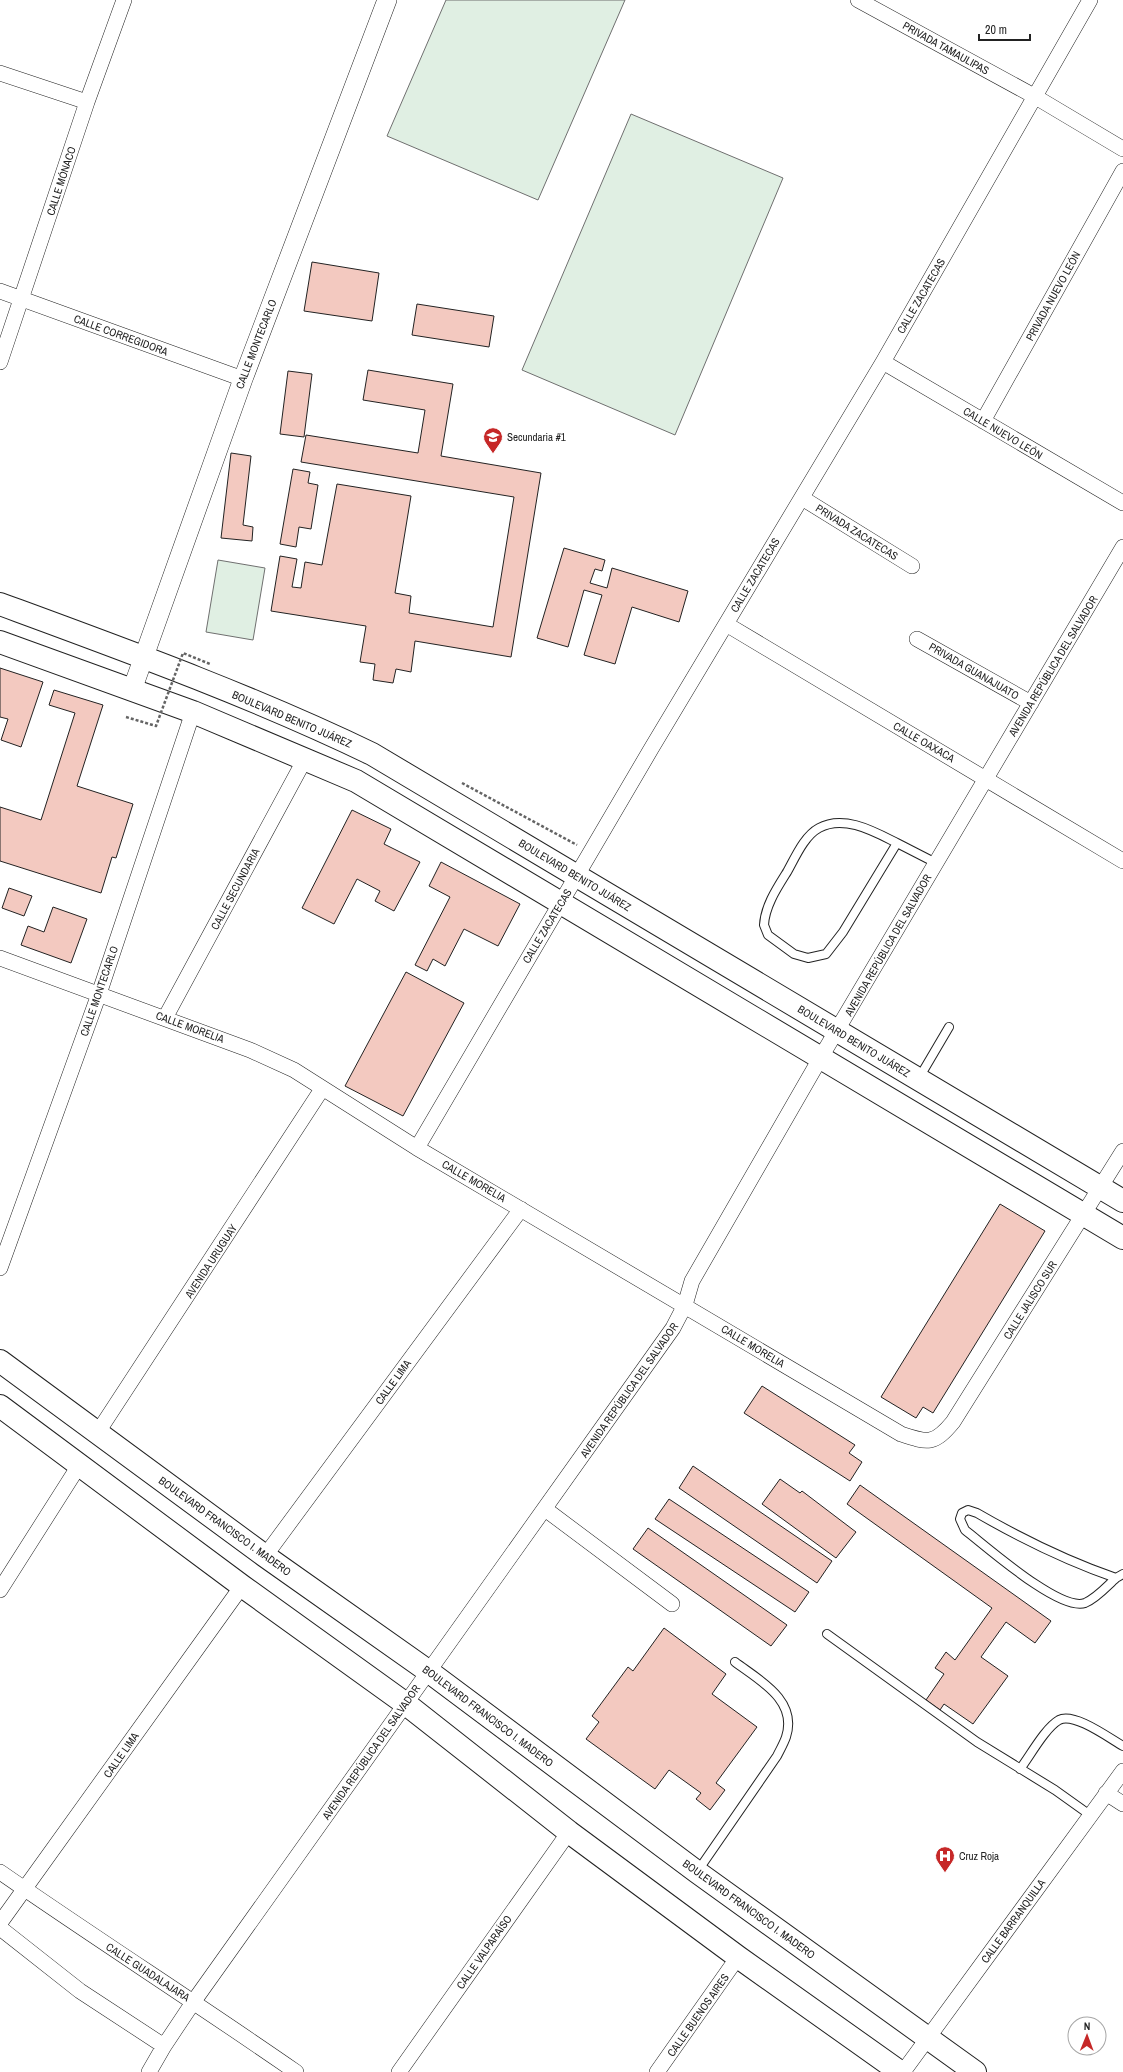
<svg xmlns="http://www.w3.org/2000/svg" width="1123" height="2072" viewBox="0 0 1123 2072" font-family="'Archivo Narrow',sans-serif">
	<rect width="100%" height="100%" fill="#fff"/>
	<path fill="#e0efe3" stroke="#6f6f6f" d="M446,0H625L538,200L387,136Z
		M631,114L783,178L675,435L522,370Z
		M218,560L265,568L253,640L206,632Z"/>
	<path fill="#f3c9c0" stroke="#222" d="M312,262L379,273L372,321L304,311Z
		M417,304L494,316L489,347L412,335Z
		M368,370L453,384L441,456L541,473L511,657L415,641L411,672L396,669L393,683L373,680L375,664L360,662L366,626L271,611L280,556L297,559L292,587L301,588L305,562L322,565L337,484L411,496L395,593L411,596L409,613L493,627L514,497L301,462L306,435L418,453L425,410L363,400Z
		M288,371L312,374L304,437L280,434Z
		M231,453L251,456L243,525L253,527L252,541L221,538Z
		M293,469L310,472L308,483L318,485L311,529L299,527L296,547L280,544Z
		M564,548L605,560L602,571L595,569L590,583L607,588L612,568L688,591L679,622L632,607L615,664L584,655L602,595L584,590L568,647L537,638Z
		M0,668L43,682L21,747L1,740L8,719L0,717Z
		M54,690L103,705L77,786L133,804L116,858L112,857L101,893L0,861V807L41,820L75,713L49,705Z
		M352,810L391,829L384,844L420,862L394,911L375,901L380,891L357,879L334,924L302,908Z
		M441,862L520,904L498,946L464,929L445,966L433,959L427,971L415,965L450,897L429,886Z
		M9,888L32,896L24,916L2,908Z
		M53,907L87,919L71,963L21,945L28,926L44,932Z
		M406,972L464,1003L403,1116L345,1086Z
		M1000,1204L1045,1231L933,1413L923,1407L916,1418L881,1397Z
		M762,1386L855,1445L849,1453L862,1462L850,1481L744,1413Z
		M693,1466L832,1561L817,1583L679,1488Z
		M780,1479L800,1493L802,1491L856,1532L836,1558L762,1504Z
		M860,1485L1051,1621L1035,1643L1006,1622L981,1657L1008,1676L973,1724L944,1704L940,1710L926,1700L944,1674L935,1668L946,1652L955,1660L992,1608L847,1504Z
		M669,1499L809,1592L795,1612L655,1519Z
		M648,1528L787,1625L771,1646L633,1549Z
		M664,1628L726,1674L712,1694L757,1727L716,1783L725,1790L710,1810L696,1799L701,1793L669,1770L655,1789L586,1739L599,1722L592,1716L628,1667L633,1671Z"/>
	<g fill="none" stroke-linecap="round" stroke-linejoin="round">
		<g stroke="#222" stroke-width="10">
			<path id="service" d="M897,843C875,832 844,814 819,828C804,836 795,858 787,872C777,888 765,906 764,925L768,935L794,954L808,958L826,954L843,932L897,843L936,863
				M919,1078L949,1027
				M1116,1578C1107,1586 1097,1598 1085,1603C1060,1612 987,1547 965,1530L960,1519L962,1513L968,1510L977,1513C1022,1539 1067,1561 1116,1578L1123,1574
				M827,1634L977,1742L1055,1790L1090,1815
				M1020,1769C1030,1756 1045,1728 1059,1720C1074,1712 1109,1738 1123,1746
				M697,1872L777,1756C780,1750 784,1743 786,1737C798,1700 759,1680 735,1662"/>
		</g>
		<g stroke="#222" stroke-width="16">
			<path id="minor" d="M858,0L1034,96L1123,149
				M0,73L87,102
				M0,291L243,379
				M0,362L87,102L124,0
				M883,362L1123,503
				M983,421L1123,171
				M802,498L912,566
				M726,624L1123,861
				M917,639L1031,703
				M0,958L250,1050L294,1070L417,1148L901,1434C928,1443 934,1445 953,1422L1123,1151
				M165,1018L305,759
				M417,1148L651,749L883,362L1090,0
				M0,1268L99,994L193,712
				M98,1432L322,1089
				M545,1509L672,1604
				M265,1556L521,1209
				M0,1590L80,1464
				M1106,1793L1123,1804
				M0,1872C98,1940 198,2004 296,2072
				M0,1923L242,1586
				M0,1928L80,1991L164,2046
				M149,2072L164,2046L194,2001L673,1328L685,1305L692,1281L821,1057L1123,547
				M399,2072L569,1832
				M657,2072L738,1957
				M903,2072L1123,1771"/>
		</g>
		<g stroke="#222" stroke-width="20">
			<path id="tertiary" d="M132,690L243,379L387,0"/>
		</g>
		<g stroke="#222" stroke-width="24">
			<path id="secondary" d="M0,604C125,650 252,696 372,754L1123,1201
				M0,642L193,712L356,781L1123,1238
				M0,1361L265,1556L428,1671L697,1872L975,2072
				M0,1406L242,1586L406,1704L569,1832L738,1957L900,2072"/>
		</g>
		<path stroke="#646464" stroke-width="2.5" stroke-dasharray="3 2" stroke-linecap="butt" d="M462,783L577,845"/>
		<use href="#service" stroke="#fff" stroke-width="8"/>
		<use href="#minor" stroke="#fff" stroke-width="15"/>
		<use href="#tertiary" stroke="#fff" stroke-width="19"/>
		<use href="#secondary" stroke="#fff" stroke-width="22"/>
		<path stroke="#646464" stroke-width="2.5" stroke-dasharray="3 2" stroke-linecap="butt" d="M126,717L156,726L183,653L210,664"/>
	</g>
	<defs>
		<g id="school-pin" transform="scale(1)"><path d="M0 17L-7.5 6A9.5 9.5 0 1 1 7.5 6Z" fill="#c62828" stroke="#fff"/><path d="M0-5L7-2L0 1L-7-2ZM-4 1L0 2.5L4 1V4Q0 6-4 4Z" fill="#fff"/></g>
		<g id="hospital-pin" transform="scale(1)"><path d="M0 17L-7.5 6A9.5 9.5 0 1 1 7.5 6Z" fill="#c62828" stroke="#fff"/><path d="M-5-5h3v3.5h4V-5h3V5h-3V1.5h-4V5h-3Z" fill="#fff"/></g>
	</defs>
	<g fill-rule="evenodd">
		<use href="#school-pin" x="493" y="437"/>
		<use href="#hospital-pin" x="945" y="1856"/>
	</g>
	<g text-anchor="middle" stroke-width="3" stroke-linejoin="round" paint-order="stroke">
		<g font-size="11" fill="#222" stroke="#fff">
			<text transform="translate(946 48) rotate(29)" y="4">PRIVADA TAMAULIPAS</text>
			<text transform="translate(61 181) rotate(-72)" y="4">CALLE MÓNACO</text>
			<text transform="translate(921 296) rotate(-60)" y="4">CALLE ZACATECAS</text>
			<text transform="translate(1053 296) rotate(-61)" y="4">PRIVADA NUEVO LEÓN</text>
			<text transform="translate(121 335) rotate(20)" y="4">CALLE CORREGIDORA</text>
			<text transform="translate(256 344) rotate(-69)" y="4">CALLE MONTECARLO</text>
			<text transform="translate(1003 433) rotate(31)" y="4">CALLE NUEVO LEÓN</text>
			<text transform="translate(857 532) rotate(32)" y="4">PRIVADA ZACATECAS</text>
			<text transform="translate(755 575) rotate(-59)" y="4">CALLE ZACATECAS</text>
			<text transform="translate(1053 666) rotate(-59)" y="4">AVENIDA REPÚBLICA DEL SALVADOR</text>
			<text transform="translate(974 671) rotate(30)" y="4">PRIVADA GUANAJUATO</text>
			<text transform="translate(292 719) rotate(23)" y="4">BOULEVARD BENITO JUÁREZ</text>
			<text transform="translate(924 742) rotate(30)" y="4">CALLE OAXACA</text>
			<text transform="translate(575 875) rotate(31)" y="4">BOULEVARD BENITO JUÁREZ</text>
			<text transform="translate(235 889) rotate(-62)" y="4">CALLE SECUNDARIA</text>
			<text transform="translate(547 926) rotate(-59)" y="4">CALLE ZACATECAS</text>
			<text transform="translate(888 945) rotate(-60)" y="4">AVENIDA REPÚBLICA DEL SALVADOR</text>
			<text transform="translate(99 991) rotate(-71)" y="4">CALLE MONTECARLO</text>
			<text transform="translate(190 1027) rotate(20)" y="4">CALLE MORELIA</text>
			<text transform="translate(854 1041) rotate(31)" y="4">BOULEVARD BENITO JUÁREZ</text>
			<text transform="translate(474 1181) rotate(30)" y="4">CALLE MORELIA</text>
			<text transform="translate(211 1261) rotate(-57)" y="4">AVENIDA URUGUAY</text>
			<text transform="translate(1030 1300) rotate(-58)" y="4">CALLE JALISCO SUR</text>
			<text transform="translate(753 1346) rotate(31)" y="4">CALLE MORELIA</text>
			<text transform="translate(393 1382) rotate(-54)" y="4">CALLE LIMA</text>
			<text transform="translate(629 1390) rotate(-55)" y="4">AVENIDA REPÚBLICA DEL SALVADOR</text>
			<text transform="translate(225 1526) rotate(36)" y="4">BOULEVARD FRANCISCO I. MADERO</text>
			<text transform="translate(488 1716) rotate(37)" y="4">BOULEVARD FRANCISCO I. MADERO</text>
			<text transform="translate(371 1752) rotate(-55)" y="4">AVENIDA REPÚBLICA DEL SALVADOR</text>
			<text transform="translate(121 1755) rotate(-55)" y="4">CALLE LIMA</text>
			<text transform="translate(749 1909) rotate(36)" y="4">BOULEVARD FRANCISCO I. MADERO</text>
			<text transform="translate(1013 1921) rotate(-54)" y="4">CALLE BARRANQUILLA</text>
			<text transform="translate(484 1952) rotate(-55)" y="4">CALLE VALPARAÍSO</text>
			<text transform="translate(148 1972) rotate(33)" y="4">CALLE GUADALAJARA</text>
			<text transform="translate(698 2015) rotate(-55)" y="4">CALLE BUENOS AIRES</text>
		</g>
		<g font-size="11" fill="#222" stroke="#fff" text-anchor="start">
			<text x="507" y="441">Secundaria #1</text>
			<text x="959" y="1860">Cruz Roja</text>
		</g>
	</g>
	<g transform="translate(1087 2036) rotate(1)"><circle r="19" fill="#ffffff" stroke="#a7a7a7"/>
	<path d="M0-3L7 15L0 10L-7 15Z" fill="#c62828"/>
	<text y="-6" font-size="11" font-weight="bold" text-anchor="middle" fill="#222222">N</text>
	</g>
	<path d="M979 34v6h51v-6" fill="none" stroke="#222222" stroke-width="2"/>
	<text x="985" y="34" font-size="12" fill="#222222" stroke="#ffffff" stroke-width="3" paint-order="stroke">20 m</text>
</svg>
